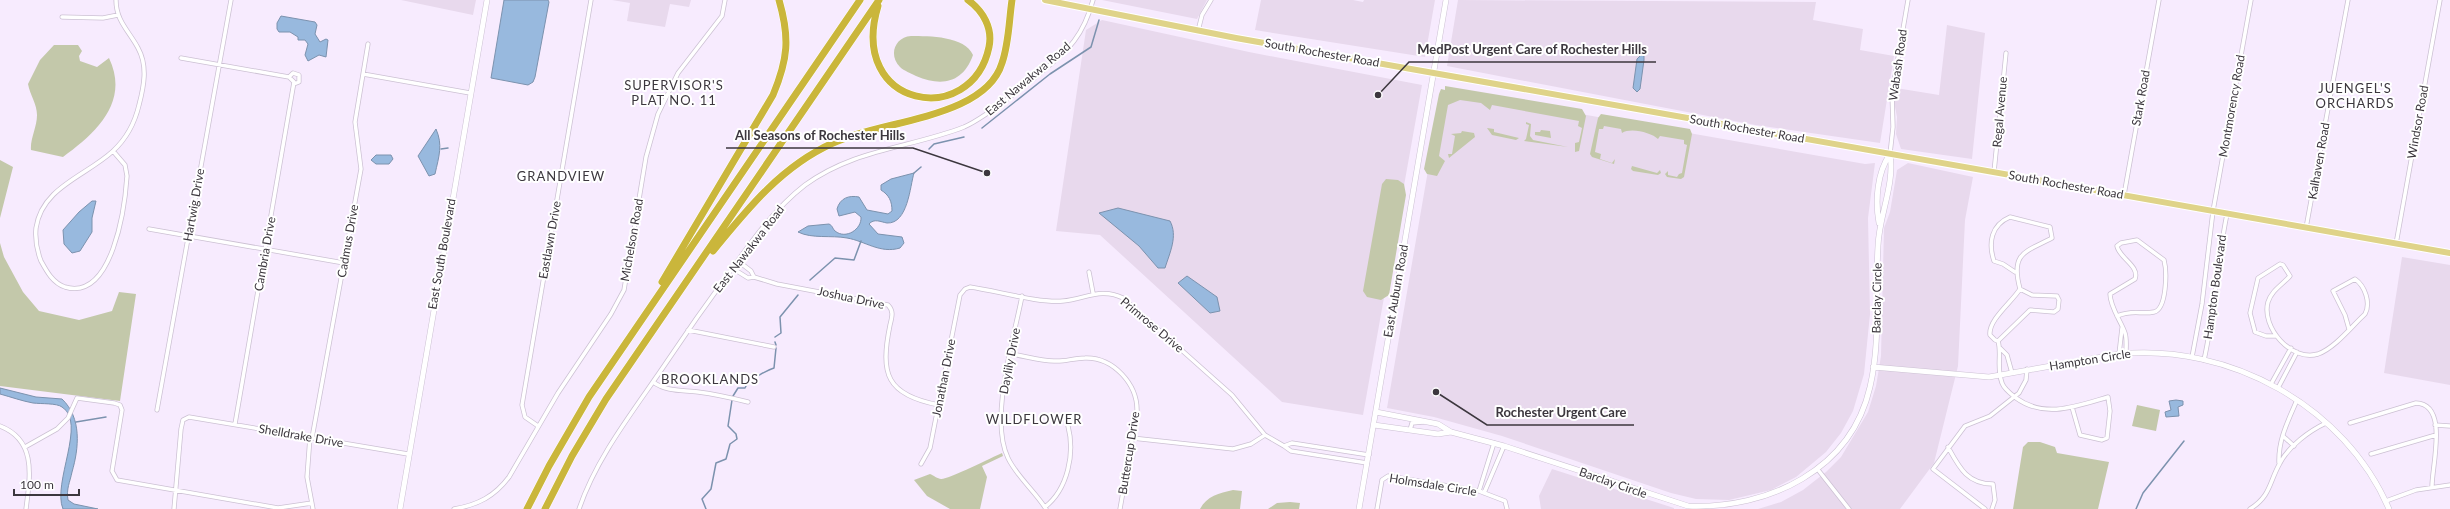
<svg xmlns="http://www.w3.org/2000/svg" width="2450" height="509" viewBox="0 0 2450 509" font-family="Lato,sans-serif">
	<rect width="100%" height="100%" fill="#f7ebfe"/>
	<path fill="#e8d9ed" d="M401,0H476L473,15Z
		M612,0H691L689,7L670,4L665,27L627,21L630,3Z
		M1102,0H1207L1197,19Z
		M1261,0H1353L1363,2L1364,0H1435L1425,57L1255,30Z
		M1458,0L1816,2L1813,20L1863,29L1860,50L1894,56L1880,143L1755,125L1447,66Z
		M1102,20L1249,52L1422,85L1363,415L1282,402L1100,235L1056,231L1086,30Z
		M1947,25L1985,33L1972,159L1901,149L1896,134L1897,117L1894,102L1896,88L1939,95Z
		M1445,90L1865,164L1875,163L1868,218L1870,314L1864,374L1853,411L1841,433L1826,452L1796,477L1771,490L1729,500L1696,499L1671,493L1502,436L1434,417L1387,408L1431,153Z
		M1908,163L1973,177L1965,220L1958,366L1934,463L1900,509H1758L1781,502L1803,490L1826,472L1841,457L1868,412L1876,386L1881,356L1884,228L1890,212L1897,170Z
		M2402,257L2450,265V385L2384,373Z
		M1552,469L1674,508V509H1541L1539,496Z"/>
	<path fill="#c3c8aa" d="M911,36C929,36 965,36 973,55C963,83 942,87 916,76C911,73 904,71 900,67C888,55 895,37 911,36Z
		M54,45H78L82,51L79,56L80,61L97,67L109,58C130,102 96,133 63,157L31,150C30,139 37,127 37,115C37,104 30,95 28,84L40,60Z
		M1445,86L1582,109L1586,116L1579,151L1575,152V143L1579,142L1582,128L1578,126L1579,121L1492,105L1490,110L1481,103L1460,100L1448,105L1439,156L1445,161L1437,176L1427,174L1424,169L1439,94L1441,89L1445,90Z
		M1601,114L1690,129L1692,134L1684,177L1681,179L1667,177L1665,174L1668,171V175L1677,177L1679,174L1682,173L1687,145L1684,144V140L1660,136L1658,139C1652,133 1631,127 1622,133L1621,129L1604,126L1603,129H1599L1595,152L1601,154L1600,159L1612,163L1615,159L1614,164L1592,157L1590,154L1598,118Z
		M1526,122L1531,124L1530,136L1533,140L1568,147L1524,141L1526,139L1529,125L1526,124Z
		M1535,124V132H1540L1541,130L1550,131L1551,138L1535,135Z
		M1487,128L1494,129V132L1519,138L1516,140L1492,135Z
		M1462,131L1474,133L1475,137L1449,158L1448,154H1452L1455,136L1451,134L1461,133Z
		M0,160L13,167L0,218Z
		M1632,166L1657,173L1660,170L1661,173L1658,175L1633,171L1631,169Z
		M1386,179L1398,180L1404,184L1406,195L1389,295L1381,300L1367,297L1363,291L1382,184Z
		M0,243L4,257L23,292L39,311L79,320L112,311L119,292L136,294L120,401L0,386Z
		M2137,405L2160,410L2156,431L2132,426Z
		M2028,442H2040L2055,447L2057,453L2109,462L2098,509H2013L2023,447Z
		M1002,453L1003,456L982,466L987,477L980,509H950L927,496L914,480L930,474C933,475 938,479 941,479C947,480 993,457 1002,453Z
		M1233,490L1242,491L1240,509H1200C1207,496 1219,493 1233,490Z
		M1290,502L1300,503L1299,509H1268L1277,503Z"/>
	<path fill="#98b9de" stroke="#7c92ae" d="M504,0H548L549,2L535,77L533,82L528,85L491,78Z
		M281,16L315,22L317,25L315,34L320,42L326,39L328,40L326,57L319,55L308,61L305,55L308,44L305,40H298V37L290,32H279L277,29V23Z
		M1641,55L1644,56V60L1640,89L1637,92L1633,88L1637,59Z
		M436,129C443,145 439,156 435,174L429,176L418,156Z
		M376,155H391L393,159L389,164H376L371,160Z
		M914,173C910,186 908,224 887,223C881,222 874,218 869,224L878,234L902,237L904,243L900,248C880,254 865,241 847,238C831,235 812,239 798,232L808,226L829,224C833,226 832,228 835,231C846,240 862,229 861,217L855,212L839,216L837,209C840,198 849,195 859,197L867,210L888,214L892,211C892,201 889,195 881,190V185L891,179Z
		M92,201H96L92,218V232L80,251L72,253L64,244L63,230L79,212Z
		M1118,208L1170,221C1178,236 1170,252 1165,268H1158L1139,246L1099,213Z
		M1187,276L1217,297L1220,311L1210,313L1178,283Z
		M0,388L36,397L62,399C82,418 79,448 72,472C70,482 66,489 68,500L74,504L98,509H63C52,483 87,422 62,407C57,403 41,404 33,403C22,401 11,397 0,394Z
		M2176,400L2183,401V405L2178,407L2179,416L2166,417L2165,412L2171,410L2169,401Z"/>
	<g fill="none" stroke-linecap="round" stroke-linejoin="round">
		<path stroke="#7c92ae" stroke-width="1.5" d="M982,128L1050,74L1091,47L1099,20
			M441,149L448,148
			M929,149L934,144L964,137
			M914,173L921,167
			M810,280L835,258L854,260L861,241
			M775,337L781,333L780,317L798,295
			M775,342L776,345
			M733,396L738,388H745L749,380C758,377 764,371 774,368L776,348
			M76,422L106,417
			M706,509L702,499L711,489L716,463L726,459L730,444L737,439L736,434L728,426L732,400
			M2136,509L2143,493L2184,441"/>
		<g stroke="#ccc1d3" stroke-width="5">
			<path id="street" d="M62,17L103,18L118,15
				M1198,31L1202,15L1211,0
				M181,58L289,77L294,82L235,424
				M363,74L470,93
				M289,77L293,73L299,75V82L294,84
				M113,151L125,165L127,176C125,206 113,301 65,287C53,283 47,272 41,261C37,251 35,239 36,228C42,187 86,176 113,151C126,139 135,122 139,105C144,86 148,66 138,48C129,31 116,21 116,0
				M1890,154L1893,127L1892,93L1908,0
				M1994,172L2006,53
				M2124,195L2159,0
				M2306,228L2348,0
				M149,229L344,263
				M2396,244L2440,0
				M738,261L751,271L754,277
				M732,268L748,278L754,277L777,284L888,305C894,311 892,317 890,325C880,374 886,395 939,405
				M1089,272L1093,293
				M1022,296C1014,338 989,419 1008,458C1017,477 1035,491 1046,509
				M2117,316C2135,309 2140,315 2154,312C2167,309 2167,271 2164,260L2137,240L2121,243L2117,246C2119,258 2140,266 2135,279L2110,294C2110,307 2121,321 2125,333C2127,339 2126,347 2126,353
				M688,330L774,347
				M2276,336H2266L2255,332L2250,313L2258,278L2280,264L2283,265L2290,276C2282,285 2272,290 2268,302C2261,327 2291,362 2318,354C2335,348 2352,326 2365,314C2371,303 2365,286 2355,279L2333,291L2345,315L2349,329
				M1998,341L2030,310L2054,312L2058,309L2059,300L2057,296L2032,295L2020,289C2010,252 2026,252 2052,238L2050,227L2010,217C1991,225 1988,243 1994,261L2003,264L2015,272
				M1998,341C2002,354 1996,367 2002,383C2004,389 2011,394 2016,398C2045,419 2077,406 2108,397L2110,411L2107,438L2102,440L2080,435L2072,407
				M1998,341L1995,340L1990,335C1988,320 2012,302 2020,289
				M2000,348L2007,355L2012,373
				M1011,354C1025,356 1040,361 1054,361C1064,362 1074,358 1085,358C1113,357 1138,384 1137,412L1120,509
				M2119,354L2122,328
				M2192,357L2202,304L2213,211L2251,0
				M2204,360C2215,311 2217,262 2227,214
				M653,382C667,392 682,390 698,392C714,394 732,398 748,402
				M2271,384L2291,348
				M2278,388L2297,352
				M157,410L231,0
				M2350,423L2416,403C2449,404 2432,465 2432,486
				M2435,425L2450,426
				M0,426C37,440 30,477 26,509
				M538,426L525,417L522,405L591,0
				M1410,430L1412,423L1423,422
				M2283,436L2294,446
				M310,437L307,477L313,509
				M312,438L361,169L355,122L368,44
				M1132,438L1233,449L1251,444L1265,435
				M25,447L57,429L68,418L77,398L114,403L120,405L122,410L112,471L117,480L278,508L312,503
				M1948,447C1959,467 1967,484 1993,484L1995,500L1992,509
				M2371,454L2436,435
				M1367,463L1291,451L1284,446L1292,443L1369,455
				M2279,463C2278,440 2288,421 2297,400
				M921,464L930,448L960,295L965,289L970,287C998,291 1037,303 1063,301C1085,299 1101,287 1123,298L1232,395L1265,435L1284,446
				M1819,471L1849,509
				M1479,491L1494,443
				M1484,493L1504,446
				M2386,501L2416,490L2450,485
				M1045,507C1068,489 1075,453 1068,426
				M174,509L181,429L183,420L189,417L408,454
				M454,509C478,505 495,496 509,477L558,393L611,314L624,290L646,157L658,114L678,73L722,16L725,0
				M579,509C597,456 635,409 666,363C686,333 707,303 729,273C751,242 774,209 805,185C854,149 910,148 964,127C987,117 1059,61 1074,41C1083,29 1089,15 1093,0
				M1377,509L1382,480L1388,476L1479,491L1505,501L1507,509
				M1985,509L1933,469L1965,426L1990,416L2019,393L2026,380L2027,369
				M2250,509C2271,496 2269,482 2280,463C2289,446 2309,431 2326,423"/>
		</g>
		<g stroke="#ccc1d3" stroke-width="6">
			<path id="secondary" d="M1879,223C1875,200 1877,173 1890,154
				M1873,367L1989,377L2119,354C2229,343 2345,406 2389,509
				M1376,412L1438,424L1451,432L1504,446L1688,506C1769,509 1851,470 1870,387C1881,340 1875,293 1878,246C1879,215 1895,185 1890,154
				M1374,425L1438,434L1451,432
				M400,509L487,0
				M1359,509L1446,0"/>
		</g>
		<g stroke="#fff" stroke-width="8">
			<path id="primary" d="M1045,0L1236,38L2450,253"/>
		</g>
		<g stroke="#fff" stroke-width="8">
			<path id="highway" d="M878,6C847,109 972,129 989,47C993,28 983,11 968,0
				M713,251C748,208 782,166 833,143C881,120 985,119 1002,63C1009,43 1009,20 1012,0
				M662,282L773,95C788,59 790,38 779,0
				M527,509L549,466L589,397L860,0
				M545,509L572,456L606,399L879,0"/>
		</g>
		<use href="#street" stroke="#fff" stroke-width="3.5"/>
		<use href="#secondary" stroke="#fff" stroke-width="5"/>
		<use href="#primary" stroke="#dfd389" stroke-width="6"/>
		<use href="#highway" stroke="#cab63b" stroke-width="7"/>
	</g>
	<g text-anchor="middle" stroke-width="4" stroke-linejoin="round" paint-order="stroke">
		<g font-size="12" fill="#3c373e" stroke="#fff">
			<text transform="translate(1322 53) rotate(10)" y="4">South Rochester Road</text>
			<text transform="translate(1898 65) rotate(-82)" y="4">Wabash Road</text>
			<text transform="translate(1028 79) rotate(-40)" y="4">East Nawakwa Road</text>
			<text transform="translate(2141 98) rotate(-80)" y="4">Stark Road</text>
			<text transform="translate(2232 106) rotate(-80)" y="4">Montmorency Road</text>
			<text transform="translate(2000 112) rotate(-85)" y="4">Regal Avenue</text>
			<text transform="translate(2418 122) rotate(-80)" y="4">Windsor Road</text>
			<text transform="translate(1747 129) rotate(10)" y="4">South Rochester Road</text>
			<text transform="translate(2319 161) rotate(-80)" y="4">Kalhaven Road</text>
			<text transform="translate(2066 185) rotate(10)" y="4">South Rochester Road</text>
			<text transform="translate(194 205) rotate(-80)" y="4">Hartwig Drive</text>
			<text transform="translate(550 240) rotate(-80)" y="4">Eastlawn Drive</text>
			<text transform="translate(632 240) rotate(-80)" y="4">Michelson Road</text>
			<text transform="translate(348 241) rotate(-80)" y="4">Cadmus Drive</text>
			<text transform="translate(749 249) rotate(-52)" y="4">East Nawakwa Road</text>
			<text transform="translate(265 254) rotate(-80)" y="4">Cambria Drive</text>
			<text transform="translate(442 254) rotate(-80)" y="4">East South Boulevard</text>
			<text transform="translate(2215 287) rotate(-82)" y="4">Hampton Boulevard</text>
			<text transform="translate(1396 291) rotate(-80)" y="4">East Auburn Road</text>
			<text transform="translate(851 298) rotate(12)" y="4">Joshua Drive</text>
			<text transform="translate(1877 298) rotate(-89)" y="4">Barclay Circle</text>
			<text transform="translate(1152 325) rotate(40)" y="4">Primrose Drive</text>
			<text transform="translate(2090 360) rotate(-9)" y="4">Hampton Circle</text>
			<text transform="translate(1010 361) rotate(-79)" y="4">Daylily Drive</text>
			<text transform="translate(944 378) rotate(-79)" y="4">Jonathan Drive</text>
			<text transform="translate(301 436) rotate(10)" y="4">Shelldrake Drive</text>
			<text transform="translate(1129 453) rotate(-81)" y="4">Buttercup Drive</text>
			<text transform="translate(1613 483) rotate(19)" y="4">Barclay Circle</text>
			<text transform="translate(1433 485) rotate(9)" y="4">Holmsdale Circle</text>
		</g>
		<g font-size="13" letter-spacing="1" fill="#3c373e" stroke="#fff">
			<text x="674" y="90">SUPERVISOR'S<tspan x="674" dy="15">PLAT NO. 11</tspan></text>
			<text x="2355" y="93">JUENGEL'S<tspan x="2355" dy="15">ORCHARDS</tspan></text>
			<text x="561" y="181">GRANDVIEW</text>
			<text x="710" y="384">BROOKLANDS</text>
			<text x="1034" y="424">WILDFLOWER</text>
		</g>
	</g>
	<path fill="none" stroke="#3c373e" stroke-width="1.5" d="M1378 95L1409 62H1656M987 173L913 148H726M1436 392L1487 425H1634"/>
	<g fill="#3c373e" stroke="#fff" stroke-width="1.5">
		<circle cx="1378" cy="95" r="4"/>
		<circle cx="987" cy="173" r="4"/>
		<circle cx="1436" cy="392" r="4"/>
	</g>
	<g font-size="13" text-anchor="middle" font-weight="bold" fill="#3c373e" stroke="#fff" stroke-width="4" stroke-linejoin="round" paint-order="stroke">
		<text x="1532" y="54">MedPost Urgent Care of Rochester Hills</text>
		<text x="820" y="140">All Seasons of Rochester Hills</text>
		<text x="1561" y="417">Rochester Urgent Care</text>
	</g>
	<path d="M14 489v6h65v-6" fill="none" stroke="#3c373e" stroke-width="2"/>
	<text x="20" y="489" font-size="12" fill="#3c373e" stroke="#ffffff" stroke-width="3" paint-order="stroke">100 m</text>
</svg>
